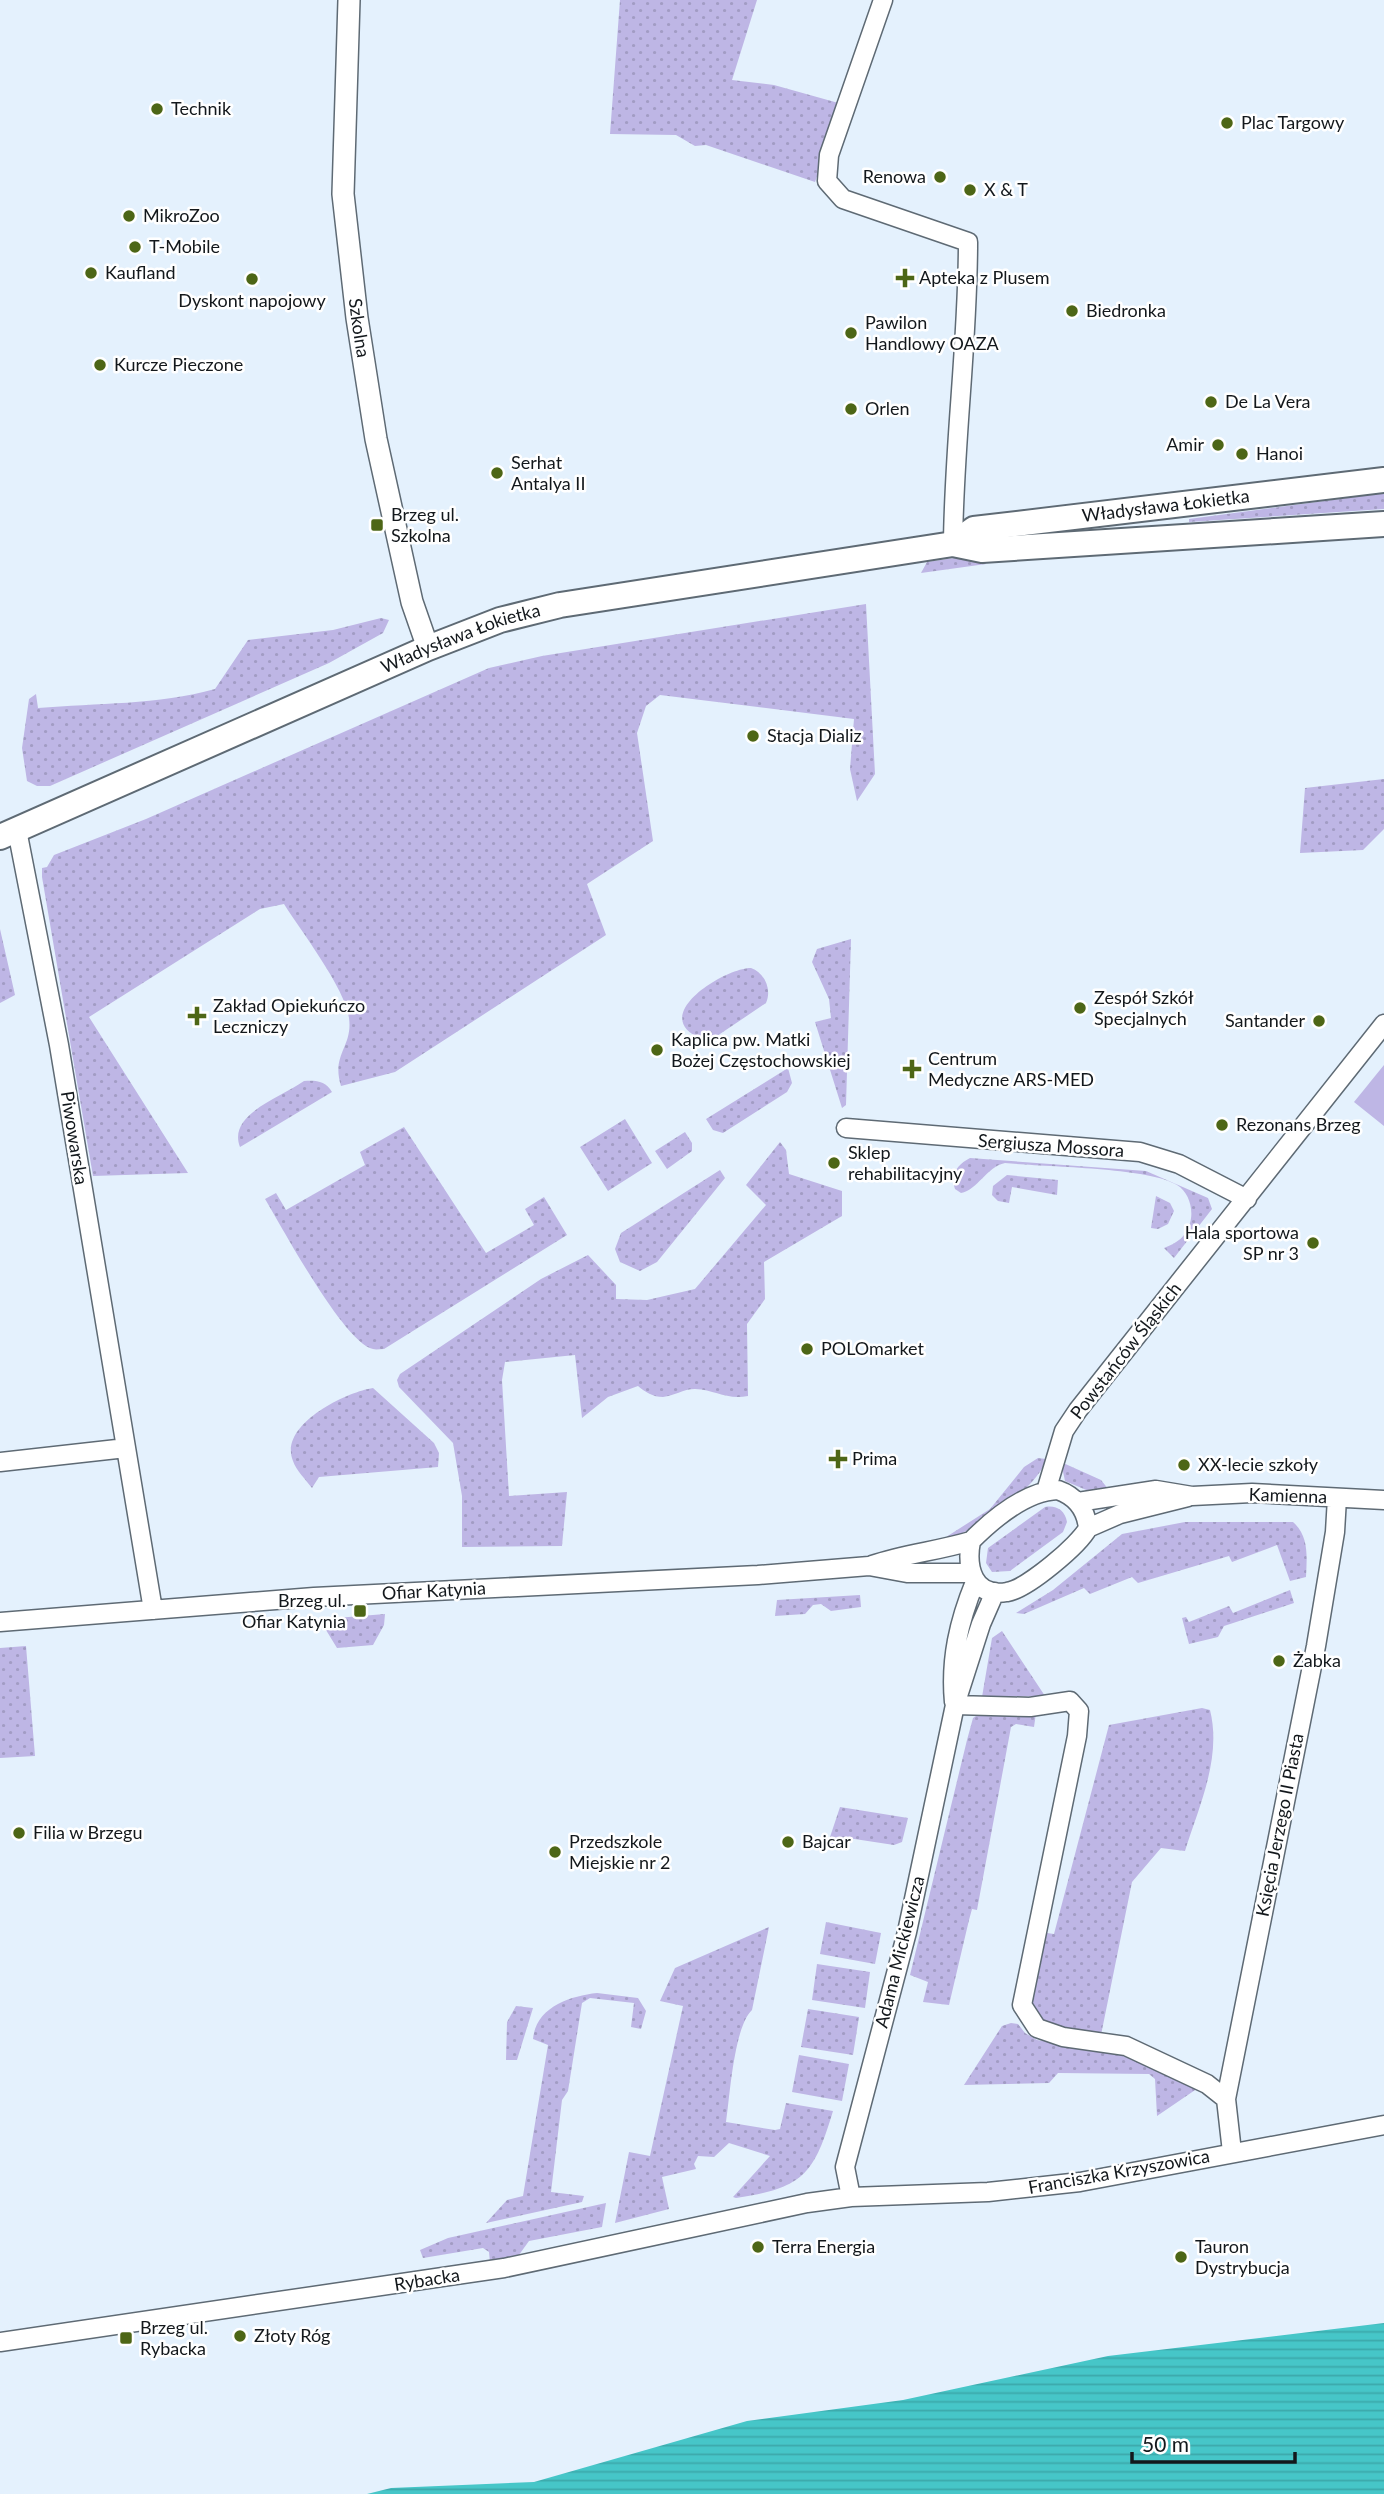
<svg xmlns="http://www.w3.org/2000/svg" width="1384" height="2494" viewBox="0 0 1384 2494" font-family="Lato,sans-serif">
	<defs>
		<pattern id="green-dots" width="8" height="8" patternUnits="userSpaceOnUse" patternTransform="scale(1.75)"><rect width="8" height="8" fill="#beb6e5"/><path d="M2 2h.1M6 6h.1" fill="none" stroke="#a29cc4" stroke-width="1.8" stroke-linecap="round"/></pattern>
		<pattern id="water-rules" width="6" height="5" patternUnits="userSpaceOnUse" patternTransform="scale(1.75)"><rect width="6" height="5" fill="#46c6c8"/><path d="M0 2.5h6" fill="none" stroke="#3ca9ab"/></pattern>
	</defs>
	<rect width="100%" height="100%" fill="#e4f1fd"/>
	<path fill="url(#green-dots)" d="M620,0H757L732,80L774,85L842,104L815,182L706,145L695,146L676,135L610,134Z
		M1384,493V509L1189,522V519Z
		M981,554L986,564L921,573L927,562Z
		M866,604L875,774L857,801L850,769L854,719L660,695L646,706L637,733L653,841L587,884L606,935L395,1072L341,1086C331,1054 353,1047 349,1018C345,988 301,931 284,904L260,909L89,1017L188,1173L93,1176L42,877V868L47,867L54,855L146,819L489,668L542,656Z
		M381,618L389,620L383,633L329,663L50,786H37L27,781L22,748L29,699L36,694L38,708C97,703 158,705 215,689L248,640L333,630Z
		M1384,779V829L1363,850L1300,853L1305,788Z
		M0,929L15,995L0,1003Z
		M851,939L846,1105L842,1108L815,1022L831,1018L829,999L812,962L817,949Z
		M751,968C765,973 772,990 766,1003L717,1036L702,1039C646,1017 724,968 751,968Z
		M788,1068L792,1083L787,1092L723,1133L713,1130L706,1119Z
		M304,1081C316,1080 326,1081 332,1092L240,1147C227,1114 282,1097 304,1081Z
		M625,1119L652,1163L608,1191L580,1147Z
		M404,1127L486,1253L534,1225L525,1209L544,1197L567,1235L384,1349C380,1349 376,1350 373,1349C344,1343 282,1227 265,1199L276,1193L286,1210L365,1165L360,1152Z
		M685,1132L692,1143V1151L667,1169L655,1151Z
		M780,1142L786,1150L789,1174L842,1191V1216L764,1262L765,1299L747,1324L748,1396C726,1400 716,1390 695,1389C683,1389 674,1396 663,1397C653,1397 645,1392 638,1386L608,1397L582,1418L575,1355L505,1362L502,1380L509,1496L567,1492L562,1546L462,1547V1496L453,1443L399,1387L397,1380L400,1374L541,1279L588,1255L616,1285V1299L647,1300L695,1289L766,1205L746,1185Z
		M970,1158L1146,1171L1208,1198L1212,1209L1174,1258L1164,1248C1177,1243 1186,1237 1190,1223C1194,1210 1189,1192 1177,1185C1148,1167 1043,1167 1005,1163C986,1167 978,1190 961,1193L955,1189C950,1174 958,1164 970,1158Z
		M720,1170L725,1178L657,1262L640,1271L620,1262L615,1249L621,1233Z
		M1007,1175L1058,1180L1057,1195L1012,1187L1009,1203L998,1201L992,1195L993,1186Z
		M1156,1196L1170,1203L1174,1211L1168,1224L1158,1229L1151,1228Z
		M373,1388L434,1443L439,1453L438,1467L319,1477L312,1488C306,1480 296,1470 293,1461C278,1425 346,1392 373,1388Z
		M1038,1458L1046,1459C1039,1489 971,1531 944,1542L943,1539L990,1509L1024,1467Z
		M1061,1462L1101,1480L1109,1490L1091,1492L1065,1481Z
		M1045,1507C1056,1505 1065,1510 1067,1522L1063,1532L1010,1571L992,1572L986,1563L988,1548Z
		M1185,1522H1293C1309,1536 1307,1556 1306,1577L1290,1581L1277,1545L1232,1562L1229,1556L1138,1583L1132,1577L1090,1594L1084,1588L1024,1614L1016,1613L1053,1590L1122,1534Z
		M1290,1590L1294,1603L1224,1626L1218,1637L1189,1644L1182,1618L1186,1617L1189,1622L1229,1606L1233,1613Z
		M860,1595L861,1607L831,1611L821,1604L813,1605L805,1614L775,1616L777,1600Z
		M385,1614L384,1625L373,1645L337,1648L326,1630L324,1619Z
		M1002,1631L1045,1696L982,1697L992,1638Z
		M26,1646L35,1756L0,1758V1648Z
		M1202,1708L1210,1710C1222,1758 1199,1806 1185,1851L1161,1848L1132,1882L1101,2035L1042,2022L1030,2008L1040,1932L1054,1934L1109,1725Z
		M982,1712L1036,1713L1034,1727L1016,1724L1011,1727L977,1910L972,1909L969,1920L949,2005L923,2002L928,1982L910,1975L967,1740L973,1718Z
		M840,1807L908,1818L902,1842L894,1845L848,1838L843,1849L827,1846Z
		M826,1922L881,1933L875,1964L820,1954Z
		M769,1927L752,2010C734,2027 730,2095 726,2122L775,2130L780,2129L786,2103L833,2111C814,2174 804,2188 736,2198L733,2197L770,2156L729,2143L714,2157L698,2156L694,2164L696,2169L662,2177L669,2209L615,2223L629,2152L650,2156L683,2006L660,2001L675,1968Z
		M817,1964L870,1972L865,2008L812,2000Z
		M597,1993L638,1998L646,2011L641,2029L631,2027L634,2003L590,1998L582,2003L568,2091L562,2100L551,2192L584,2196L582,2202L486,2223L507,2200L523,2196L548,2045L533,2039C536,2007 570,1996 597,1993Z
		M516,2006L533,2008L517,2060H506L507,2022Z
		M808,2009L859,2017L853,2055L801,2047Z
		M1011,2023L1018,2024L1025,2033L1037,2040L1136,2057L1201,2086L1157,2116L1155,2079L1149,2074L1058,2073L1049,2083L964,2085L1002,2026Z
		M799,2055L849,2064L842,2101L792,2092Z
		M606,2203L602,2227L529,2241L516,2259L490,2263L489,2252L483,2248L423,2258L420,2250L448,2238Z"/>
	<path fill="#beb6e5" d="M1384,1065V1126L1354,1102Z"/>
	<path fill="url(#water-rules)" d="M1384,2323V2494H367L391,2488L534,2482L747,2421L903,2400L1108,2356Z"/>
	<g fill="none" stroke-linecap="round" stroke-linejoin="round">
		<g stroke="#5e6a74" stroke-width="21">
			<path id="minor" d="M883,0L829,155L827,181L843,199L968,242C968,343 954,443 953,544
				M17,830L59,1045L153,1610
				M846,1128L1140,1152L1179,1164L1247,1199
				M0,1462L126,1448
				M1058,1490C1075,1496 1086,1509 1088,1528C1079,1545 1027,1589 1007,1592C973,1598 966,1567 971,1541C992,1520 1026,1491 1058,1490Z
				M1046,1491L1064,1431L1078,1410L1384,1024
				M1078,1502L1156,1490L1192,1496L1252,1493L1384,1500
				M1088,1528L1120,1514L1188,1497
				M872,1565C905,1554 937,1551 971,1541
				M0,1622L314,1597L758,1575L869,1566L907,1573H969
				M954,1702C950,1659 959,1621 975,1582
				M955,1705L1030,1707L1070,1701L1079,1711L1077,1736L1022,2005L1037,2028L1063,2037L1126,2046L1207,2084L1226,2099
				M1232,2152L1226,2099L1316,1646L1335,1532L1337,1498
				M851,2197L845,2167L907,1932L955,1705L981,1624L995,1592
				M0,2342L504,2268L807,2203L851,2197L988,2192L1080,2182L1384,2125"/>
		</g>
		<g stroke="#5e6a74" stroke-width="24">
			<g id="tertiary">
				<path id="s1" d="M349,0L343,194L357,318L376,439L412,602L428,648"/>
			</g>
		</g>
		<g stroke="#5e6a74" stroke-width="28">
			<g id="secondary">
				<path id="s2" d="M953,544L974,529L1384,480"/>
				<path id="s3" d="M0,837L428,648L500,620L560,605L953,544L982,550L1384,524"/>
			</g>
		</g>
		<use href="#minor" stroke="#fff" stroke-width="18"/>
		<use href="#tertiary" stroke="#fff" stroke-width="21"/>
		<use href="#secondary" stroke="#fff" stroke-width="24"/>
	</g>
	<g fill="#4d6616" stroke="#fff" stroke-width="2.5">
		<circle cx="157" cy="109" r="7"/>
		<circle cx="1227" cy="123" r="7"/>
		<circle cx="940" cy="177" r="7"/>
		<circle cx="970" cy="190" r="7"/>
		<circle cx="129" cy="216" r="7"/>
		<circle cx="135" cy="247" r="7"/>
		<circle cx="91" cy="273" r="7"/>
		<path d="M901.5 267.5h7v7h7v7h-7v7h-7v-7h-7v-7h7z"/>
		<circle cx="252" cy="279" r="7"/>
		<circle cx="1072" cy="311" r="7"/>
		<circle cx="851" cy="333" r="7"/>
		<circle cx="100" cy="365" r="7"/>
		<circle cx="1211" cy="402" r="7"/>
		<circle cx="851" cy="409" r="7"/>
		<circle cx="1218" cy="445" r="7"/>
		<circle cx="1242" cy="454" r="7"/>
		<circle cx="497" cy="473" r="7"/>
		<rect x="370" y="518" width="14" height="14" rx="3.5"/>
		<circle cx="753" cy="736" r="7"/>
		<circle cx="1080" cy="1008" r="7"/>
		<path d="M193.5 1005.5h7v7h7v7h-7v7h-7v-7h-7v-7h7z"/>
		<circle cx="1319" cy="1021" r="7"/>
		<circle cx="657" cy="1050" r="7"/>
		<path d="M908.5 1058.5h7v7h7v7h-7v7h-7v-7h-7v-7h7z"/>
		<circle cx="1222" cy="1125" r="7"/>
		<circle cx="834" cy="1163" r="7"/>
		<circle cx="1313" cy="1243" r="7"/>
		<circle cx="807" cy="1349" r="7"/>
		<path d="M834.5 1448.5h7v7h7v7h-7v7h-7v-7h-7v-7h7z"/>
		<circle cx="1184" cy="1465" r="7"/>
		<rect x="353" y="1604" width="14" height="14" rx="3.5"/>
		<circle cx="1279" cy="1661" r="7"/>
		<circle cx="19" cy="1833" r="7"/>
		<circle cx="788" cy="1842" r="7"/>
		<circle cx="555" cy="1852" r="7"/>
		<circle cx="758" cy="2247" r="7"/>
		<circle cx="1181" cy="2257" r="7"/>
		<circle cx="240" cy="2336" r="7"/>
		<rect x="119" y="2331" width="14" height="14" rx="3.5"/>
	</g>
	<g text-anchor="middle" stroke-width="5" stroke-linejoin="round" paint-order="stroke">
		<g font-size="18" fill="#13181c" stroke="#fff" text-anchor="start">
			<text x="171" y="115">Technik</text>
			<text x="1241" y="129">Plac Targowy</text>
			<text x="926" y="183" text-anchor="end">Renowa</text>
			<text x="984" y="196">X &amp; T</text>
			<text x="143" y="222">MikroZoo</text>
			<text x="149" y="253">T-Mobile</text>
			<text x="105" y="279">Kaufland</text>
			<text x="919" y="284">Apteka z Plusem</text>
			<text x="252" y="307" text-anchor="middle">Dyskont napojowy</text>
			<text x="1086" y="317">Biedronka</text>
			<text x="865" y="329">Pawilon<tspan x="865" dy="21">Handlowy OAZA</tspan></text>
			<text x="114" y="371">Kurcze Pieczone</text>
			<text x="1225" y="408">De La Vera</text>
			<text x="865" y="415">Orlen</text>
			<text x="1204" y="451" text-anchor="end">Amir</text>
			<text x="1256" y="460">Hanoi</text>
			<text x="511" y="469">Serhat<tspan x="511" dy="21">Antalya II</tspan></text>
			<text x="391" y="521">Brzeg ul.<tspan x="391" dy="21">Szkolna</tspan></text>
			<text x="767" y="742">Stacja Dializ</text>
			<text x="1094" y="1004">Zespół Szkół<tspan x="1094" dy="21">Specjalnych</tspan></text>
			<text x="213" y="1012">Zakład Opiekuńczo<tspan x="213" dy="21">Leczniczy</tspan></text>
			<text x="1305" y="1027" text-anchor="end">Santander</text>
			<text x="671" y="1046">Kaplica pw. Matki<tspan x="671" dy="21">Bożej Częstochowskiej</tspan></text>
			<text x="928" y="1065">Centrum<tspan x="928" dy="21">Medyczne ARS-MED</tspan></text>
			<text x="1236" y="1131">Rezonans Brzeg</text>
			<text x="848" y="1159">Sklep<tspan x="848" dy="21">rehabilitacyjny</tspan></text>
			<text x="1299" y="1239" text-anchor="end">Hala sportowa<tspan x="1299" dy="21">SP nr 3</tspan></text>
			<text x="821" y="1355">POLOmarket</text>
			<text x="852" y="1465">Prima</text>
			<text x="1198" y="1471">XX-lecie szkoły</text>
			<text x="346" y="1607" text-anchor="end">Brzeg ul.<tspan x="346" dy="21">Ofiar Katynia</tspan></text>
			<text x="1293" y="1667">Żabka</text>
			<text x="33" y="1839">Filia w Brzegu</text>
			<text x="569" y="1848">Przedszkole<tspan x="569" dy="21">Miejskie nr 2</tspan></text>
			<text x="802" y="1848">Bajcar</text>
			<text x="772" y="2253">Terra Energia</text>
			<text x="1195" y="2253">Tauron<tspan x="1195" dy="21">Dystrybucja</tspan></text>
			<text x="140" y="2334">Brzeg ul.<tspan x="140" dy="21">Rybacka</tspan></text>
			<text x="254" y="2342">Złoty Róg</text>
		</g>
		<g font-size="18" fill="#13181c" stroke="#fff">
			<text dy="6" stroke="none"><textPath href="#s1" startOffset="329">Szkolna</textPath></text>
			<text dy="6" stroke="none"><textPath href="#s2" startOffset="219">Władysława Łokietka</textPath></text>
			<text dy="6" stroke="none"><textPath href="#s3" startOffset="502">Władysława Łokietka</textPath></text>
			<text transform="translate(74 1138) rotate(81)" y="6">Piwowarska</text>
			<text transform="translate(1051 1146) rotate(4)" y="6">Sergiusza Mossora</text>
			<text transform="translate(1126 1351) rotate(-52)" y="6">Powstańców Śląskich</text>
			<text transform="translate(1288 1496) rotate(2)" y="6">Kamienna</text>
			<text transform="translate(434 1591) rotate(-3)" y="6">Ofiar Katynia</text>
			<text transform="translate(1280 1825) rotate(-79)" y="6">Księcia Jerzego II Piasta</text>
			<text transform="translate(900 1952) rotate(-76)" y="6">Adama Mickiewicza</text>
			<text transform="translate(1119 2172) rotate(-10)" y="6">Franciszka Krzyszowica</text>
			<text transform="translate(427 2280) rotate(-9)" y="6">Rybacka</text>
		</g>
	</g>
	<path d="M1132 2452v10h163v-10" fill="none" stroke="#13181c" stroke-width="3.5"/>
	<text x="1142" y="2452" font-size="21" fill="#13181c" stroke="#ffffff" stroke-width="5" paint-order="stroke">50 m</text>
</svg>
